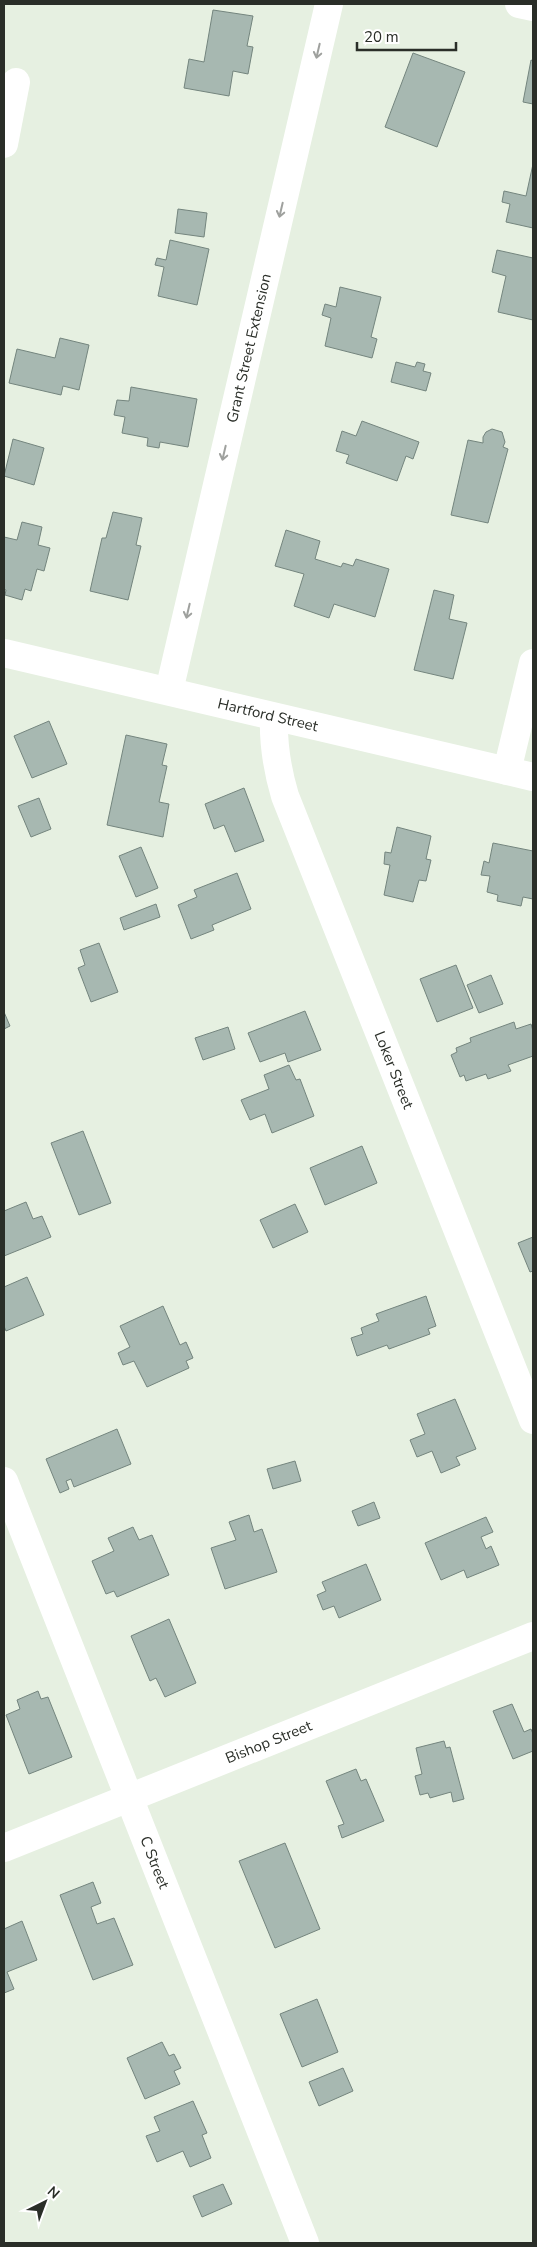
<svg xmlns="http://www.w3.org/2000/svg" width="537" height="2247" viewBox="0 0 537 2247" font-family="'Nunito Sans',sans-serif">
	<rect width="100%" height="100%" fill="#e6f0e1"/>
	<path fill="#a7b8b1" stroke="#74857e" d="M213,10L253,16L247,46L253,47L248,74L233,71L229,96L184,88L189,59L204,62Z
		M413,53L465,72L437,147L385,127Z
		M531,60L533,61V104L523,102Z
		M533,164V228L506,222L510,204L502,202L504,191L526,196Z
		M178,209L207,213L204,237L175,233Z
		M170,240L209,249L197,305L158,296L164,267L155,265L157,258L166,260Z
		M497,250L533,258V320L498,312L506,276L492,272Z
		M340,287L381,297L371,337L377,339L372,358L325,346L331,318L322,315L325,304L336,307Z
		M60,338L89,345L79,390L63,386L61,395L9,383L17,349L55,358Z
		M396,362L415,367L417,362L425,364L423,371L431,373L426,391L391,382Z
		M131,387L197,399L188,447L160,442L159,448L147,446L148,438L122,433L125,417L114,415L117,400L129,401Z
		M362,421L419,442L413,459L406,456L397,481L346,463L349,455L336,451L342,431L356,436Z
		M492,429L502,432L505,442L503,447L508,449L488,523L451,515L468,440L483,443V437L486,432Z
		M13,439L44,448L34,485L4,476Z
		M113,512L142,518L136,545L141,546L128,600L90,591L102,538H106Z
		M22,522L42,527L38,545L50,548L44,571L37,569L31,591L25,589L22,600L5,595L6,590L4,589V537L17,540Z
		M286,530L320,541L315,559L341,567L343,563L353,566L356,559L389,569L375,617L334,604L329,618L294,606L304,574L275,566Z
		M434,590L454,595L449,619L467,623L453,679L414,670Z
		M49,721L67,764L32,778L14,736Z
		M126,735L167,744L162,765L167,766L159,802L169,804L163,837L107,825Z
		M244,788L264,841L235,852L224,825L214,829L205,804Z
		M39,798L51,829L31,837L18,806Z
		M397,827L431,836L426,859L431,860L426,881L419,880L413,902L384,895L390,865L384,864L385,852L391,853Z
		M493,843L533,851V899L523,897L521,906L497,901L498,895L487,892L490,876L481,875L484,861L489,863Z
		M141,847L158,888L136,897L119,856Z
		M237,873L251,909L212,925L214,930L191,939L178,905L197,897L194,890Z
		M156,904L160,917L124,930L120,918Z
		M99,943L118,992L91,1002L78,968L85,965L80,950Z
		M456,965L473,1008L437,1022L420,979Z
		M491,975L503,1004L479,1013L467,985Z
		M305,1011L321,1050L288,1062L285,1053L260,1062L248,1033Z
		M4,1012L10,1026L4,1029Z
		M514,1022L516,1029L531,1024L533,1031V1056L508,1065L511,1071L488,1079L486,1074L466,1081L464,1075L460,1077L451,1055L457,1052L456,1048L471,1042L470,1038Z
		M228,1027L235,1049L203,1060L195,1038Z
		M289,1065L296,1080L300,1079L314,1116L272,1133L265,1114L250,1120L241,1100L269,1089L264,1075Z
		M83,1131L111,1203L79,1215L51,1143Z
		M362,1146L377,1183L325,1205L310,1168Z
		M26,1202L33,1219L42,1216L51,1237L4,1256V1211Z
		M295,1204L308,1232L273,1248L260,1220Z
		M533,1237V1271L530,1272L518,1243Z
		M27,1277L44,1315L6,1331L4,1326V1287Z
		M426,1296L436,1326L428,1329L430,1334L389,1349L387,1345L357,1356L351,1338L363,1334L361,1328L379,1321L376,1314Z
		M163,1306L180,1345L186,1342L193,1358L186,1361L189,1368L147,1387L134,1361L123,1365L118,1353L130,1347L120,1326Z
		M455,1399L476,1449L456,1457L460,1465L441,1473L432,1451L417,1457L410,1440L425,1434L417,1414Z
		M117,1429L131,1464L74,1487L71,1479L66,1481L69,1489L60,1493L46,1459Z
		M295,1461L301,1481L273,1489L267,1469Z
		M374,1502L380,1518L358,1526L352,1511Z
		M249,1515L254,1532L262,1529L277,1572L225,1589L211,1548L236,1540L229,1522Z
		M486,1517L493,1532L481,1537L486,1549L491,1546L499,1565L467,1578L464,1570L441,1580L425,1543Z
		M133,1527L139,1540L152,1535L169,1575L117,1597L114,1591L106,1594L92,1561L114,1551L108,1538Z
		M366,1564L381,1600L339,1618L334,1606L323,1610L317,1595L326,1591L322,1582Z
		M169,1619L196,1683L165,1697L156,1678L150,1681L131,1636Z
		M38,1691L41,1699L48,1697L72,1757L29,1774L6,1715L20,1709L17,1700Z
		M512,1704L524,1732L531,1729L533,1734V1751L513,1759L493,1711Z
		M444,1741L446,1748L450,1747L464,1799L453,1802L451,1792L430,1798L428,1793L420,1795L415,1776L422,1774L416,1748Z
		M356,1769L361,1781L366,1779L384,1821L342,1838L338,1826L344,1824L326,1781Z
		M285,1843L320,1929L275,1948L239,1861Z
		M93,1882L101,1903L91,1907L97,1924L114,1918L133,1965L93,1980L60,1895Z
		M22,1921L37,1960L7,1972L14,1989L4,1993V1929Z
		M317,1999L338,2052L302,2067L280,2014Z
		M162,2042L169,2056L174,2054L181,2068L174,2071L180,2084L145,2099L127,2058Z
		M343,2068L353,2091L319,2106L309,2082Z
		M193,2101L207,2133L202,2135L211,2158L190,2167L183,2151L157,2162L146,2136L160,2131L154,2117Z
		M223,2184L232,2204L202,2217L193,2196Z"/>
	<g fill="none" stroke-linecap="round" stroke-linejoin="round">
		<g stroke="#fff" stroke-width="28">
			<path d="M519,4L533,7"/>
			<path d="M4,144L16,82"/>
			<path id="s1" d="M169,691L329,4"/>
			<path id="s2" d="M274,717C273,745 277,769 285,796L533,1420"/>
			<path d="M507,771L533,663"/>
			<path id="s3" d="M4,1481L305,2243"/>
		</g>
		<path stroke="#fff" stroke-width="28" id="s4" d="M4,1848L533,1636"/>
		<path stroke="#fff" stroke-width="28" id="s5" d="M4,653L533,777"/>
	</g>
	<defs><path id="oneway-shaft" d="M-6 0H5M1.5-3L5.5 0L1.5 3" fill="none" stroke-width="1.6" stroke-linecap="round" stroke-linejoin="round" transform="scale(1.25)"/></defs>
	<g stroke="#9fa19e">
		<use href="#oneway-shaft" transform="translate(318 51) rotate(103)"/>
		<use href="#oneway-shaft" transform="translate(281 210) rotate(103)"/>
		<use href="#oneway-shaft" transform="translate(224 453) rotate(103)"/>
		<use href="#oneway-shaft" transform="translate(188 611) rotate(103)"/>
	</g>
	<g text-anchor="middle" stroke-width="5" stroke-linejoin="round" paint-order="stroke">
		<g font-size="15" fill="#2a2e28" stroke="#fff">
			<text dy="5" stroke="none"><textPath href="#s1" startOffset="352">Grant Street Extension</textPath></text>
			<text dy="5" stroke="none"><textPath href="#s5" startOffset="271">Hartford Street</textPath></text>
			<text dy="5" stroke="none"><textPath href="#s2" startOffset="375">Loker Street</textPath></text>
			<text dy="5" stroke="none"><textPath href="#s4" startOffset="285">Bishop Street</textPath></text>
			<text dy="5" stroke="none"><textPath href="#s3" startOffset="410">C Street</textPath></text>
		</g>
	</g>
	<rect width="537" height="2247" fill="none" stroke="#2a2e28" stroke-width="10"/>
	<g transform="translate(45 2202) rotate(42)" stroke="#ffffff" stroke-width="4" paint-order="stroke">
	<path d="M0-4L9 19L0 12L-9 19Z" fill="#2a2e28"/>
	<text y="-8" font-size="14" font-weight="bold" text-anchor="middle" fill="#2a2e28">N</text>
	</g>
	<path d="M357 42v8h99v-8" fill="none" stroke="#2a2e28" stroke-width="2.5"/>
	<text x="364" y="42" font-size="15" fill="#2a2e28" stroke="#ffffff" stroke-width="4" paint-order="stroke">20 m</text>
</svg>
